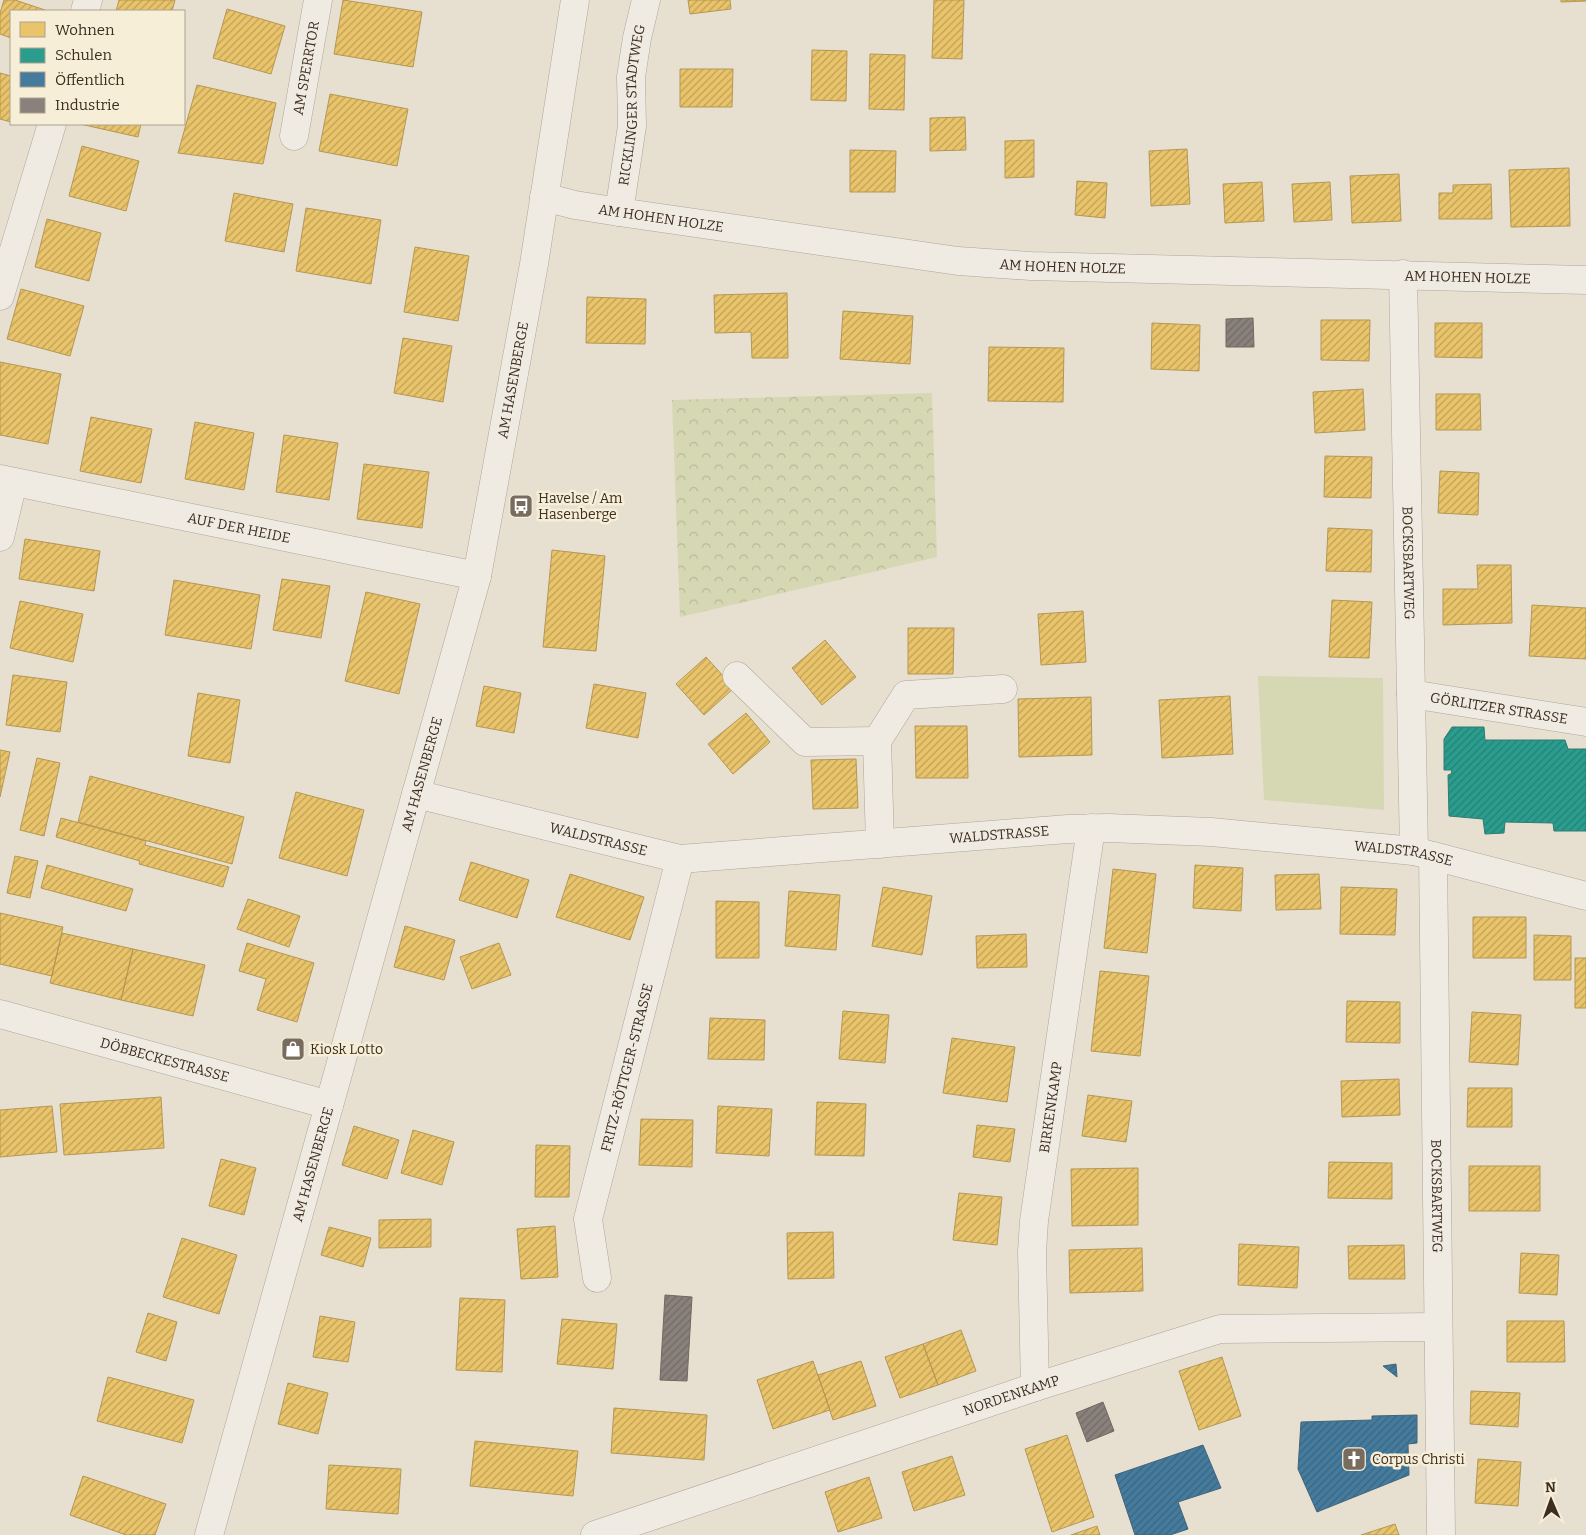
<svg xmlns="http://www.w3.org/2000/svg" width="1586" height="1535" viewBox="0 0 1586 1535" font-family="Bitter,serif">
	<defs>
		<pattern id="forest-crowns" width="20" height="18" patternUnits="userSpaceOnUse" patternTransform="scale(1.25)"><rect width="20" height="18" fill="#d6d7b3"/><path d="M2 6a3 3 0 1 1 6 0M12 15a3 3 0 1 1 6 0" fill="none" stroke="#b9b99a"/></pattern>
		<pattern id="homes-hatch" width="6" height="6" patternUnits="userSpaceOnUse" patternTransform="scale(1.25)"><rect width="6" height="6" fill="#e9c46a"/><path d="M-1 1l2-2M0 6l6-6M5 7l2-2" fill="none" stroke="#bea057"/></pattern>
		<pattern id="schools-hatch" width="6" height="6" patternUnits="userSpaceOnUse" patternTransform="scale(1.25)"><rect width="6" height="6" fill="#2a9d8f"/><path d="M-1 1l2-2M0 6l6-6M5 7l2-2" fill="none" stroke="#258074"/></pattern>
		<pattern id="public-hatch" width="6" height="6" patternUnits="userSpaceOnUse" patternTransform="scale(1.25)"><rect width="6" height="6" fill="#457b9d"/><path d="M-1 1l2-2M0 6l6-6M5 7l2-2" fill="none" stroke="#3b6580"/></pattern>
		<pattern id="industry-hatch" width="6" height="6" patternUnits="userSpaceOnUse" patternTransform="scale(1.25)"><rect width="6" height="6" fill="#8a817c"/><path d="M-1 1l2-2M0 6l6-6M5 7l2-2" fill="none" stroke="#726a65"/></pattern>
	</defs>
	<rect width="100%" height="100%" fill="#e7e0d1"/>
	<path fill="url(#forest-crowns)" d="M932,393L937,557L680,617L672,400Z"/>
	<path fill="#d6d7b3" d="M1258,676L1383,678L1384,810L1264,800Z"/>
	<path fill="url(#homes-hatch)" stroke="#b59754" d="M4,0H15L45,10V11H11V38L0,34V13Z
		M119,0H175L172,11H116Z
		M343,0L422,12L413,67L334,54Z
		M688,0H730L731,9L690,14Z
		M934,0H964L962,59L932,58Z
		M1561,0H1586V1L1561,2Z
		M227,9L285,26L271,74L213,58Z
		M812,50L847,51L846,101L811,100Z
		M870,54L905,55L904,110L869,109Z
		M680,69H733L732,107H680Z
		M0,73L11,76V122L0,119Z
		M197,85L276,103L263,164L178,153Z
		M330,94L408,109L397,166L319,151Z
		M965,117L966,150L930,151V118Z
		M80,124H141L138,137Z
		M1034,140V177L1005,178V141Z
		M82,146L139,161L126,211L69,196Z
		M1187,149L1190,204L1151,206L1149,151Z
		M850,150L896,151L895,192H850Z
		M1569,168L1570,226L1511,227L1509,170Z
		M1399,174L1401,221L1352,223L1350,176Z
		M1077,181L1107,183L1105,218L1075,215Z
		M1262,182L1264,221L1225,223L1223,184Z
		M1330,182L1332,220L1294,222L1292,184Z
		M1491,184L1492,219H1439V193H1453V185Z
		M234,193L293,204L284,252L225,241Z
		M306,208L381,220L371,284L296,271Z
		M47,219L101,233L89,281L35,267Z
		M415,247L469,256L458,321L404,312Z
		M21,289L84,306L70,356L7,339Z
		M787,293L788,358H752L751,332L715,333L714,295Z
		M587,297L646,299L645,344L586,343Z
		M843,311L913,316L910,364L840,359Z
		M1321,320H1370L1369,361L1321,360Z
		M1152,323L1200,325L1199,371L1151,369Z
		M1435,323H1482V358L1435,357Z
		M403,338L452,346L443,402L394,393Z
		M989,347L1064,348L1063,402L988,401Z
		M0,362L61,374L48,444L0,435Z
		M1363,389L1365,430L1315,433L1313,392Z
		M1436,394H1480L1481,430H1436Z
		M91,417L152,429L141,483L80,471Z
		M195,422L254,433L244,490L185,479Z
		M284,435L338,443L329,500L276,492Z
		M1325,456L1372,457L1371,498L1324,497Z
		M364,464L429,472L422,528L357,519Z
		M1440,471L1479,473L1478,515L1438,513Z
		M1328,528L1372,530L1371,572L1326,571Z
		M25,539L100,551L94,591L19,579Z
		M552,550L605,556L596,651L543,647Z
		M1477,565H1511L1512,623L1443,625V589H1478Z
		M282,579L330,586L321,638L273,630Z
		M174,580L260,595L251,649L165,635Z
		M366,592L420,604L399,694L345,681Z
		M1332,600L1372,602L1369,658L1329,657Z
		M20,601L83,614L73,662L10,648Z
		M1532,605L1586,608V659L1529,656Z
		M1083,611L1086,662L1041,665L1038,614Z
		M908,628H954L953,674H908Z
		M825,640L856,677L822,705L792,668Z
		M706,657L734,688L704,715L676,684Z
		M13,675L67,682L60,732L6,725Z
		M594,684L646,693L638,738L586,728Z
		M484,686L521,693L514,733L476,726Z
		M198,693L240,700L230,763L188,756Z
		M1230,696L1233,754L1162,758L1159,700Z
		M1091,697L1092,755L1019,757L1018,699Z
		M746,713L770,742L733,774L708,744Z
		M915,726H967L968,778H916Z
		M0,750L10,752L0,797Z
		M37,758L60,763L44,836L20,830Z
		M856,759L858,808L813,809L811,760Z
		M90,776L244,817L232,864L78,822Z
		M296,792L364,810L347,876L279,858Z
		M61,818L146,841L145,845L229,867L223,887L139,864L140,861L56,837Z
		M15,856L38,861L30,898L7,893Z
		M471,862L529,880L517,918L459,900Z
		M47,865L133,889L126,911L41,888Z
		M1195,865L1243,868L1241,911L1193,908Z
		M1113,869L1156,874L1147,953L1104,948Z
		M570,874L644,897L630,940L556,917Z
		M1319,874L1321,909L1276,910L1275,875Z
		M883,887L932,896L922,955L872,946Z
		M1341,887L1397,889L1395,935L1340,934Z
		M789,891L840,895L836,950L785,946Z
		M248,899L300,916L289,947L237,929Z
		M716,901L759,902V958H716Z
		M0,913L63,927L52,976L0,964Z
		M1473,917H1526V958H1473Z
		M405,926L455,940L444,980L394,967Z
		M62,933L133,949L121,1000L50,983Z
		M1026,934L1027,967L977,968L976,936Z
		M1534,935L1571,936V980H1534Z
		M247,943L314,963L297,1022L257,1010L266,979L239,971Z
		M499,943L511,975L472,989L460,957Z
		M133,949L205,965L193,1016L121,1000Z
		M1575,958H1586V1008H1575Z
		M1100,971L1149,976L1140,1056L1091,1051Z
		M1347,1001L1400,1002V1043L1346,1042Z
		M843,1011L889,1015L885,1063L839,1059Z
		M1472,1012L1521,1015L1518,1065L1469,1062Z
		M710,1018L765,1020L764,1060L708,1059Z
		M952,1038L1015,1047L1007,1102L943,1093Z
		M1399,1079L1400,1115L1342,1117L1341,1081Z
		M1468,1088H1512V1127H1467Z
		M1088,1095L1132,1101L1126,1142L1082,1136Z
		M161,1097L164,1148L64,1155L60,1104Z
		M817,1102L866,1104L864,1156L815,1155Z
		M52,1106L57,1152L0,1157V1110Z
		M718,1106L772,1109L769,1156L716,1153Z
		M641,1119L693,1120L692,1167L639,1165Z
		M977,1125L1015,1129L1010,1162L973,1157Z
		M354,1126L399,1140L387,1179L342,1165Z
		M413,1130L454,1142L442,1185L401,1173Z
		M536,1145L570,1146L569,1197H535Z
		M221,1159L256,1168L244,1215L209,1206Z
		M1329,1162L1392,1163V1199L1328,1198Z
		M1469,1166H1540V1211H1469Z
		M1138,1168V1225L1072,1226L1071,1169Z
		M959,1193L1002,1197L997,1245L953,1240Z
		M431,1219V1247L379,1248V1220Z
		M555,1226L558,1277L521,1279L517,1229Z
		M329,1227L371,1238L363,1267L321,1255Z
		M833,1232L834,1278L788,1279L787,1233Z
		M182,1238L237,1255L219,1314L163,1297Z
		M1239,1244L1299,1247L1297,1288L1238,1285Z
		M1404,1245L1405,1279H1349L1348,1246Z
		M1142,1248L1143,1291L1070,1293L1069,1250Z
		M1521,1253L1559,1255L1557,1295L1519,1293Z
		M460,1298L505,1300L502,1372L456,1370Z
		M148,1313L177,1322L166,1361L136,1352Z
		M320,1316L355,1322L348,1362L313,1357Z
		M562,1319L617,1324L613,1369L557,1364Z
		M1507,1321H1564L1565,1362H1507Z
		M961,1330L976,1371L938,1385L923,1344Z
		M923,1344L938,1385L900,1398L885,1357Z
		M1222,1357L1241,1416L1199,1430L1179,1371Z
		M813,1361L830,1410L773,1429L757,1380Z
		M861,1361L876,1406L833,1420L818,1375Z
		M108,1377L194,1400L182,1443L97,1421Z
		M288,1383L328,1393L318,1434L278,1424Z
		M1471,1391L1520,1393L1518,1427L1470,1424Z
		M614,1408L707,1415L704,1460L611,1453Z
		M1067,1435L1094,1517L1052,1532L1025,1449Z
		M475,1441L578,1451L573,1496L470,1486Z
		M952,1456L965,1495L914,1511L902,1472Z
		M1478,1459L1521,1462L1518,1506L1475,1503Z
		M329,1465L401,1469L398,1514L326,1509Z
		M83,1476L166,1504L155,1535H126L70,1515Z
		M869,1477L882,1518L838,1532L825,1492Z
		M1395,1524L1399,1535H1361Z
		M1097,1526L1100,1535H1071Z"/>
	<path fill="url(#schools-hatch)" stroke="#307c6e" d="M1452,727H1484L1485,740H1565L1568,749H1586V831H1554L1553,823L1505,822L1504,833L1485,834L1483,819L1449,816L1448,775L1451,774L1452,770H1444V739Z"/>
	<path fill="url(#public-hatch)" stroke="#436478" d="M1396,1364L1397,1377L1383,1366Z
		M1417,1415V1443L1408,1444L1409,1475L1317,1512L1298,1469L1301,1422L1372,1420V1416Z
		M1203,1445L1221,1488L1178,1502L1188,1529L1170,1535H1135L1115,1475Z"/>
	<path fill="url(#industry-hatch)" stroke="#736860" d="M1253,318L1254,347H1226V319Z
		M665,1295L692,1297L687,1381L660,1380Z
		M1103,1402L1114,1431L1087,1442L1076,1413Z"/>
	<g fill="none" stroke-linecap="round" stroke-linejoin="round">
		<g stroke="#ada599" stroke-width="29">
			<g id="minor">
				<path d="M85,11L88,0"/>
				<path id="s1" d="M294,136L318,0"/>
				<path id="s2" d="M544,197L575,205L619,212L958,261L1031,266L1586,280"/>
				<path id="s3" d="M619,212L632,126L631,77L637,38L646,0"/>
				<path id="s4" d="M1403,274L1414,851"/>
				<path d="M0,296L52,124"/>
				<path id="s5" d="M0,479L477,576"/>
				<path d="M0,537L13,482"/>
				<path d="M737,676L805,742L877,741"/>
				<path id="s6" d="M1411,694L1586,722"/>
				<path id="s7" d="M416,794L680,859L1068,829L1108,828L1211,832L1414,851L1586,896"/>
				<path d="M880,844L877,741L906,695L1003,689"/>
				<path id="s8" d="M1433,856L1441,1535"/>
				<path id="s9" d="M0,1014L329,1105"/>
				<path id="s10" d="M597,1278L588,1219L680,859"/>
				<path id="s11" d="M1035,1387L1032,1252L1034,1221L1091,828"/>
				<path id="s12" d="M209,1535L477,576L534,264L575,0"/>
				<path id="s13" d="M595,1535L1035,1387L1220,1329L1438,1327"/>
			</g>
		</g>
		<use href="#minor" stroke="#efebe3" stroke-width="28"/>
	</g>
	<defs>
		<g id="bus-square" transform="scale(1.25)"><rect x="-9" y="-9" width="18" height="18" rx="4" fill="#786c5e" stroke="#f7eed8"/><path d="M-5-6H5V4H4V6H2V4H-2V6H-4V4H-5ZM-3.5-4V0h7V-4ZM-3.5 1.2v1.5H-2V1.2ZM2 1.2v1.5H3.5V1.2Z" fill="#fff"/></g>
		<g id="shop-square" transform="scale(1.25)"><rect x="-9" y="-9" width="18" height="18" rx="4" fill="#786c5e" stroke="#f7eed8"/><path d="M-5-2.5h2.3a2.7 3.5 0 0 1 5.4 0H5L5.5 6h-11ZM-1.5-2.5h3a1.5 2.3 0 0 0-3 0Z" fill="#fff"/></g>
		<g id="church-square" transform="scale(1.25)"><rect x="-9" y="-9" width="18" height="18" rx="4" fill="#786c5e" stroke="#f7eed8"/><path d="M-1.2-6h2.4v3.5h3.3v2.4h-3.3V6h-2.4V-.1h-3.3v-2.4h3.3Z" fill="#fff"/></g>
	</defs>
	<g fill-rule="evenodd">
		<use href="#bus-square" x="521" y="506"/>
		<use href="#shop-square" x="293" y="1049"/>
		<use href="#church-square" x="1354" y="1459"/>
	</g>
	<g text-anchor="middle" stroke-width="5" stroke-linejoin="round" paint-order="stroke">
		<g font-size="14" fill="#3d2e20" stroke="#f7eed8">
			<text dy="5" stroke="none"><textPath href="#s1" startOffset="69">AM SPERRTOR</textPath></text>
			<text dy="5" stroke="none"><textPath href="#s3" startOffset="108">RICKLINGER STADTWEG</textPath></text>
			<text dy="5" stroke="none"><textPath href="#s2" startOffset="119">AM HOHEN HOLZE</textPath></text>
			<text dy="5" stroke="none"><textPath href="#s2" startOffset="524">AM HOHEN HOLZE</textPath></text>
			<text dy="5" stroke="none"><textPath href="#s2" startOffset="929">AM HOHEN HOLZE</textPath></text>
			<text dy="5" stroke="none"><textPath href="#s12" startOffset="1195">AM HASENBERGE</textPath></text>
			<text dy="5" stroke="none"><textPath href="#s5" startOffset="244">AUF DER HEIDE</textPath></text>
			<text dy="5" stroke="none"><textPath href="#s4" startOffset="289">BOCKSBARTWEG</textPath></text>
			<text dy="5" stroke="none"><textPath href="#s6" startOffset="89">GÖRLITZER STRASSE</textPath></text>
			<text dy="5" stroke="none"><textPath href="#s12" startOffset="790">AM HASENBERGE</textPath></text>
			<text dy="5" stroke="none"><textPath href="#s7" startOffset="592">WALDSTRASSE</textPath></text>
			<text dy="5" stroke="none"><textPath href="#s7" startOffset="188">WALDSTRASSE</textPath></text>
			<text dy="5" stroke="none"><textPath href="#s7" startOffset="998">WALDSTRASSE</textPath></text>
			<text dy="5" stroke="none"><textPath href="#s9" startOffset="171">DÖBBECKESTRASSE</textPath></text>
			<text dy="5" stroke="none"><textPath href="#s10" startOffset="216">FRITZ-RÖTTGER-STRASSE</textPath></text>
			<text dy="5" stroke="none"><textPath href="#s11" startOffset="281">BIRKENKAMP</textPath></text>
			<text dy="5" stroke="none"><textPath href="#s12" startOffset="385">AM HASENBERGE</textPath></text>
			<text dy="5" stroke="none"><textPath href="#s8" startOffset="340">BOCKSBARTWEG</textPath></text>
			<text dy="5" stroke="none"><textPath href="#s13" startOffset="439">NORDENKAMP</textPath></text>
		</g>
		<g font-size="14" fill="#3d2e20" stroke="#f7eed8" text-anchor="start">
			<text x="538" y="503">Havelse / Am<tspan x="538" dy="16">Hasenberge</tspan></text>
			<text x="310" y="1054">Kiosk Lotto</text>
			<text x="1372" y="1464">Corpus Christi</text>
		</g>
	</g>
	<rect x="10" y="10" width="175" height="115" fill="#f7eed8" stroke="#ada18e"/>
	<rect x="20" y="22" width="25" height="15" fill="#e9c46a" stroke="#ada18e"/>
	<text x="55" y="35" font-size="15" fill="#3d2e20">Wohnen</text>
	<rect x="20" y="48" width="25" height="15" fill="#2a9d8f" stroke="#ada18e"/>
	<text x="55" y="60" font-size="15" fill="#3d2e20">Schulen</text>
	<rect x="20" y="72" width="25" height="15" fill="#457b9d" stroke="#ada18e"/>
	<text x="55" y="85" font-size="15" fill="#3d2e20">Öffentlich</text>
	<rect x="20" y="98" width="25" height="15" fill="#8a817c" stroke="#ada18e"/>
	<text x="55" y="110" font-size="15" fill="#3d2e20">Industrie</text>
	<g transform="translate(1551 1500) rotate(358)" stroke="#f7eed8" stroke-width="4" paint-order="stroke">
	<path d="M0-4L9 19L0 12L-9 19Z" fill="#3d2e20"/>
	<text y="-8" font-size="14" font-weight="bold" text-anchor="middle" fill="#3d2e20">N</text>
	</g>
</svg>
